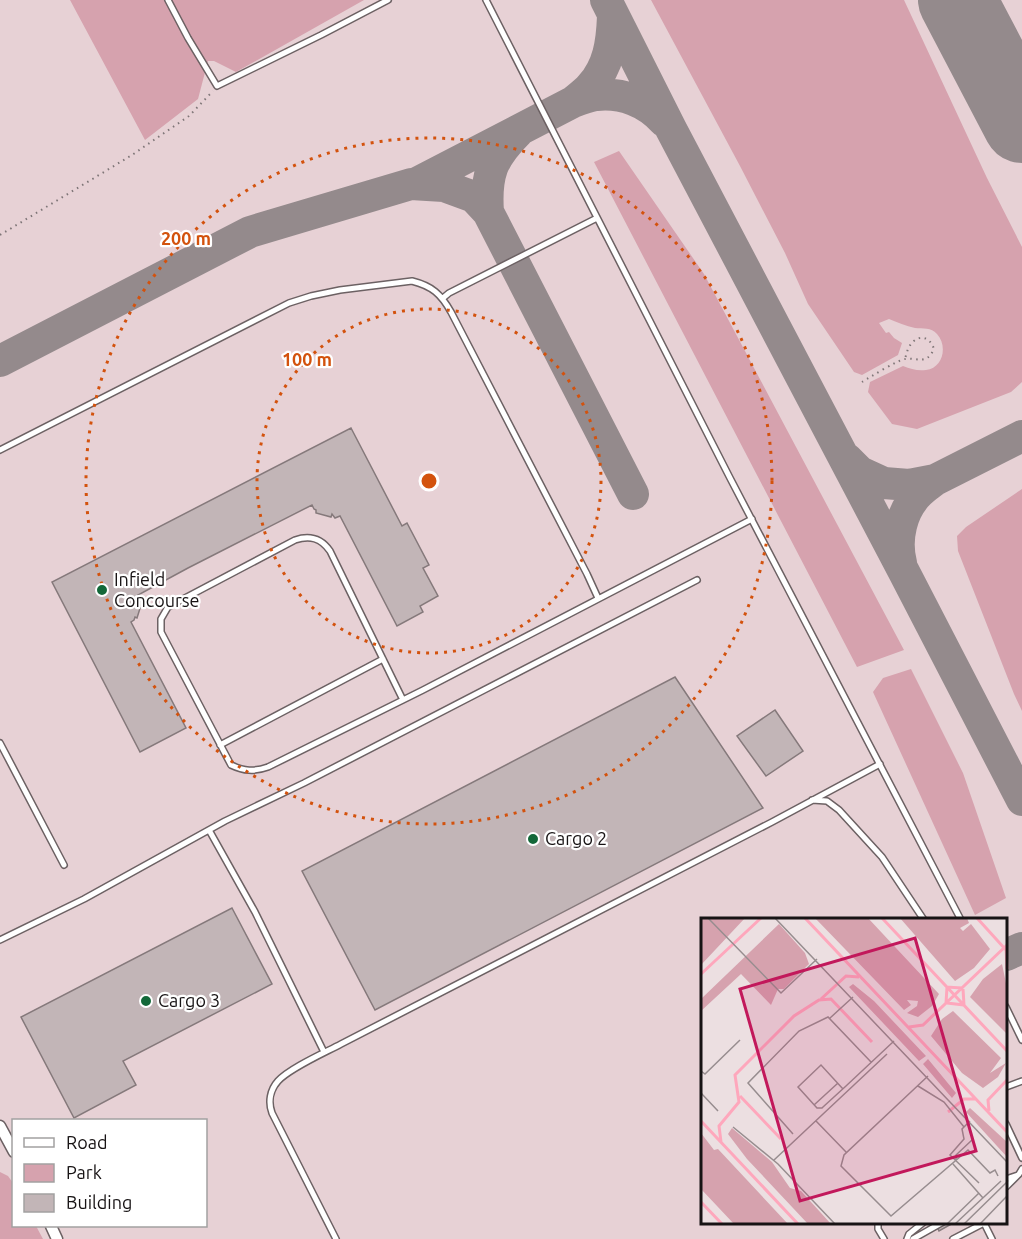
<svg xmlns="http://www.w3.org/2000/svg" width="1022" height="1239" viewBox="0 0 1022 1239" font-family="Ubuntu,sans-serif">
	<rect width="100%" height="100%" fill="#ecdfe1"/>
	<path fill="#e7d1d5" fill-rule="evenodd" d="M0,0H1022V1239H0ZM702,920H1006V1222H702ZM14,1120H206V1226H14Z"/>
	<path fill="#d6a2ae" d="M70,0H364L236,72L214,61H208L198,99L145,140Z
		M651,0H904L987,178L1022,247V382L1011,392L917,429L892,424L868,392L870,382L903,366C911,369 917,371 926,370C943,368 948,346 937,334C931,327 923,329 915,328C906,326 897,322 889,319L879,323L886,333L889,332L894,338L902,343L898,355L862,375L854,372L808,304L785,253L740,166Z
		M619,151L704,274L904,650L857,667L594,162Z
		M1022,489V711L1014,694L958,551L957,536L966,527Z
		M911,669L963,773L1006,898L975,915L873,692L883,678Z
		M0,1172L8,1176L13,1183L14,1226H36L43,1239H0Z"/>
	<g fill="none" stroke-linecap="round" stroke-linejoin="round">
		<path stroke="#948a8c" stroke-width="32" d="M606,0L671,129L904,572L1022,800
			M573,102C579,97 586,92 591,86C609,66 612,42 613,16
			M415,184L573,102C581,99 589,96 596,95C622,92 647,102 664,121
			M488,212C487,198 487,182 492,168C497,155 508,142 518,132
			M0,361L250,232L411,184L444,186L474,197L488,212L633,494
			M847,459L860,472L884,483L909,485L935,480L1022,436
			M901,563C895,539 901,510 920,492C924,488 930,484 935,480
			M1006,955L1022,948"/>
		<path stroke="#948a8c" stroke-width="78" d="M957,0L1022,124"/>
	</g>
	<path fill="#c2b5b7" stroke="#85797b" stroke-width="1.5" d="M351,428L402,526L407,523L429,565L423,568L438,596L420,606L423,612L397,626L340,516L335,518L332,514L331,517L316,513V510L314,509L312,505L188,568L138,595L140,599L139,601L142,602L137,618L135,617L134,620L131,622L186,728L140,752L52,582Z
		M675,677L763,808L375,1010L302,871Z
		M775,710L803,751L766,776L737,736Z
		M232,908L272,984L123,1061L136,1085L74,1118L21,1017Z
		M935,1222H955L939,1231Z"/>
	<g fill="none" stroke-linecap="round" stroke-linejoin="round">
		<g stroke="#6c6163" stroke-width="8">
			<path id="service" d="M168,0L188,38L217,86L321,35L388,0
				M486,0L730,478L961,920
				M443,298L449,293L597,218
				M0,450L289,303L311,296L340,290L412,281C432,286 441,294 451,312L587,574L598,598
				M403,700L330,551C321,538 310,535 295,540L168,607L161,619V632L231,765C244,771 254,772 268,767L423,690L752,519
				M0,743L64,865
				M220,745L383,659
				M812,800L827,801L839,810L882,857L924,920
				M209,830L255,912L324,1052
				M0,940L84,899L225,821L304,783L697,580
				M1006,1007L1022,1040
				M1006,1087L1022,1081
				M1006,1124L1022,1158
				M1006,1179L1018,1175
				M1006,1187L1019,1174L1022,1169
				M878,1222V1229L884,1239
				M336,1239L272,1113C268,1102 270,1090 278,1081C290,1068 324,1053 341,1044L772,822L880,764
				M907,1239L909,1234L924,1222
				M913,1239L943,1222
				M953,1239L984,1223L992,1239"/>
		</g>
		<g stroke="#6c6163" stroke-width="13">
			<path id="minor" d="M0,1126L14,1152
				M51,1226L57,1239"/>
		</g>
		<path stroke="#7e7577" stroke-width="2" stroke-dasharray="1.5 4.5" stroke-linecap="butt" d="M0,235L132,155L189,116L213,91
			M862,382C870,377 898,360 905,359C917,357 926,366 934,349C929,334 915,334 908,349C907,352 906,355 905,359"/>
		<use href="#service" stroke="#fff" stroke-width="5"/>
		<use href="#minor" stroke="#fff" stroke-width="10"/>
	</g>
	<g fill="none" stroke="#d3520d" stroke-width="3" stroke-dasharray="3 6">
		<circle cx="429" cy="481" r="172"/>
		<circle cx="429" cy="481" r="343"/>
	</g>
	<g fill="#136839" stroke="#fff" stroke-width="2">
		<circle cx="102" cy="590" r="6"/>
		<circle cx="533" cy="839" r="6"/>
		<circle cx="146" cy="1001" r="6"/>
	</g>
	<g text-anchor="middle" stroke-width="4.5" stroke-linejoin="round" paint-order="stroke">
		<g font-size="18" fill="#171314" stroke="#fff" text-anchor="start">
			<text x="114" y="586">Infield<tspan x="114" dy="21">Concourse</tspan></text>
			<text x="545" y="845">Cargo 2</text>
			<text x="158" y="1007">Cargo 3</text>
		</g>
	</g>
	<g transform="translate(701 918)">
		<rect width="306" height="306" fill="#ecdfe1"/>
		<path d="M0,0H44L0,47ZM114,0H167L238,76L231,88L217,99L206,95L216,88L217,83L206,82L210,87L203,92ZM199,0H266L268,5L259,10L262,13L270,6L289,31L273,50L254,63ZM78,6L104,35L108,46L83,71H77L70,87L40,56L0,93V81ZM301,46L306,70V116L269,79L282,61ZM152,66L173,83L225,138L218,143L148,69ZM252,93L300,140L289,155L305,145L297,159L282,170L261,155L230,118L241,101ZM227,141L255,175L251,180L222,146ZM269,190L306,224V239L265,194ZM31,210L71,244L89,270L100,273L130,306H107L46,241L27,216ZM0,215L13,232L17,231L87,306H33L0,271Z" fill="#d6a2ae"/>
		<path fill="none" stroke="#fea7bc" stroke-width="3" d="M104,0L306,214M181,0L306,133M276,0L305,32M305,29L306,51M0,56L60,0M120,81L145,58L158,59M245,85L246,69L261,70M246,85L263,87L262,71M208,109L222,107L306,27M39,178L80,221M288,193L287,182L306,162M247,194L263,181H274M0,203L97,306M20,224L18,208L38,184L34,157L93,98L118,82L130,81L171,124M0,284L21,306"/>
		<path fill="none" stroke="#978d8f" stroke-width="1.5" d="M7,0L80,75L116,41M74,0L306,244M129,100L152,79M0,153L4,156L39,122M227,158L143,237L140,248L190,298L267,232L289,255L294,252L297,258M217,168L243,184L263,209M142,171L120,147L97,169L116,190H121L122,189L145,168L193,123M0,175L17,193M113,187L137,165M115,203L146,235M269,203L261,211L263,221L249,237L278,265M32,209L77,246L134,306M92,216L47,165L98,113L127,99L170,144M73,242L186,136M255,243V237L271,222M252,246L282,280M246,306L278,275M254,306L300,263M263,306L306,264M279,306L306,278"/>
		<path fill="#c2185b" fill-opacity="0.15" stroke="#c2185b" stroke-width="3" d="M214,20L275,233L99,283L39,71Z"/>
		<rect width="306" height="306" fill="none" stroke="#171314" stroke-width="3"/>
	</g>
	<circle cx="429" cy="481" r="9" fill="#d3520d" stroke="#fff" stroke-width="3"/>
	<g font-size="18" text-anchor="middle" font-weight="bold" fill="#d3520d" stroke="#fff" stroke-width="4.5" stroke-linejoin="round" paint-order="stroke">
		<text x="186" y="245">200 m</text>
		<text x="307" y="366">100 m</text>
	</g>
	<rect x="12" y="1119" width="195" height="108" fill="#ffffff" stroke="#a2a1a1" stroke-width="1.5"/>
	<rect x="24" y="1138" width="30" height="9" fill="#ffffff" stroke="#a2a1a1" stroke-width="1.5"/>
	<text x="66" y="1149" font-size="18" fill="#171314">Road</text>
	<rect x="24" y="1164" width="30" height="18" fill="#d6a2ae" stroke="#a2a1a1" stroke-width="1.5"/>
	<text x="66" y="1179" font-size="18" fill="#171314">Park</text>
	<rect x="24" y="1194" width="30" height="18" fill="#c2b5b7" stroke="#a2a1a1" stroke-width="1.5"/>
	<text x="66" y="1209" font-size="18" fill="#171314">Building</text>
</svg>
